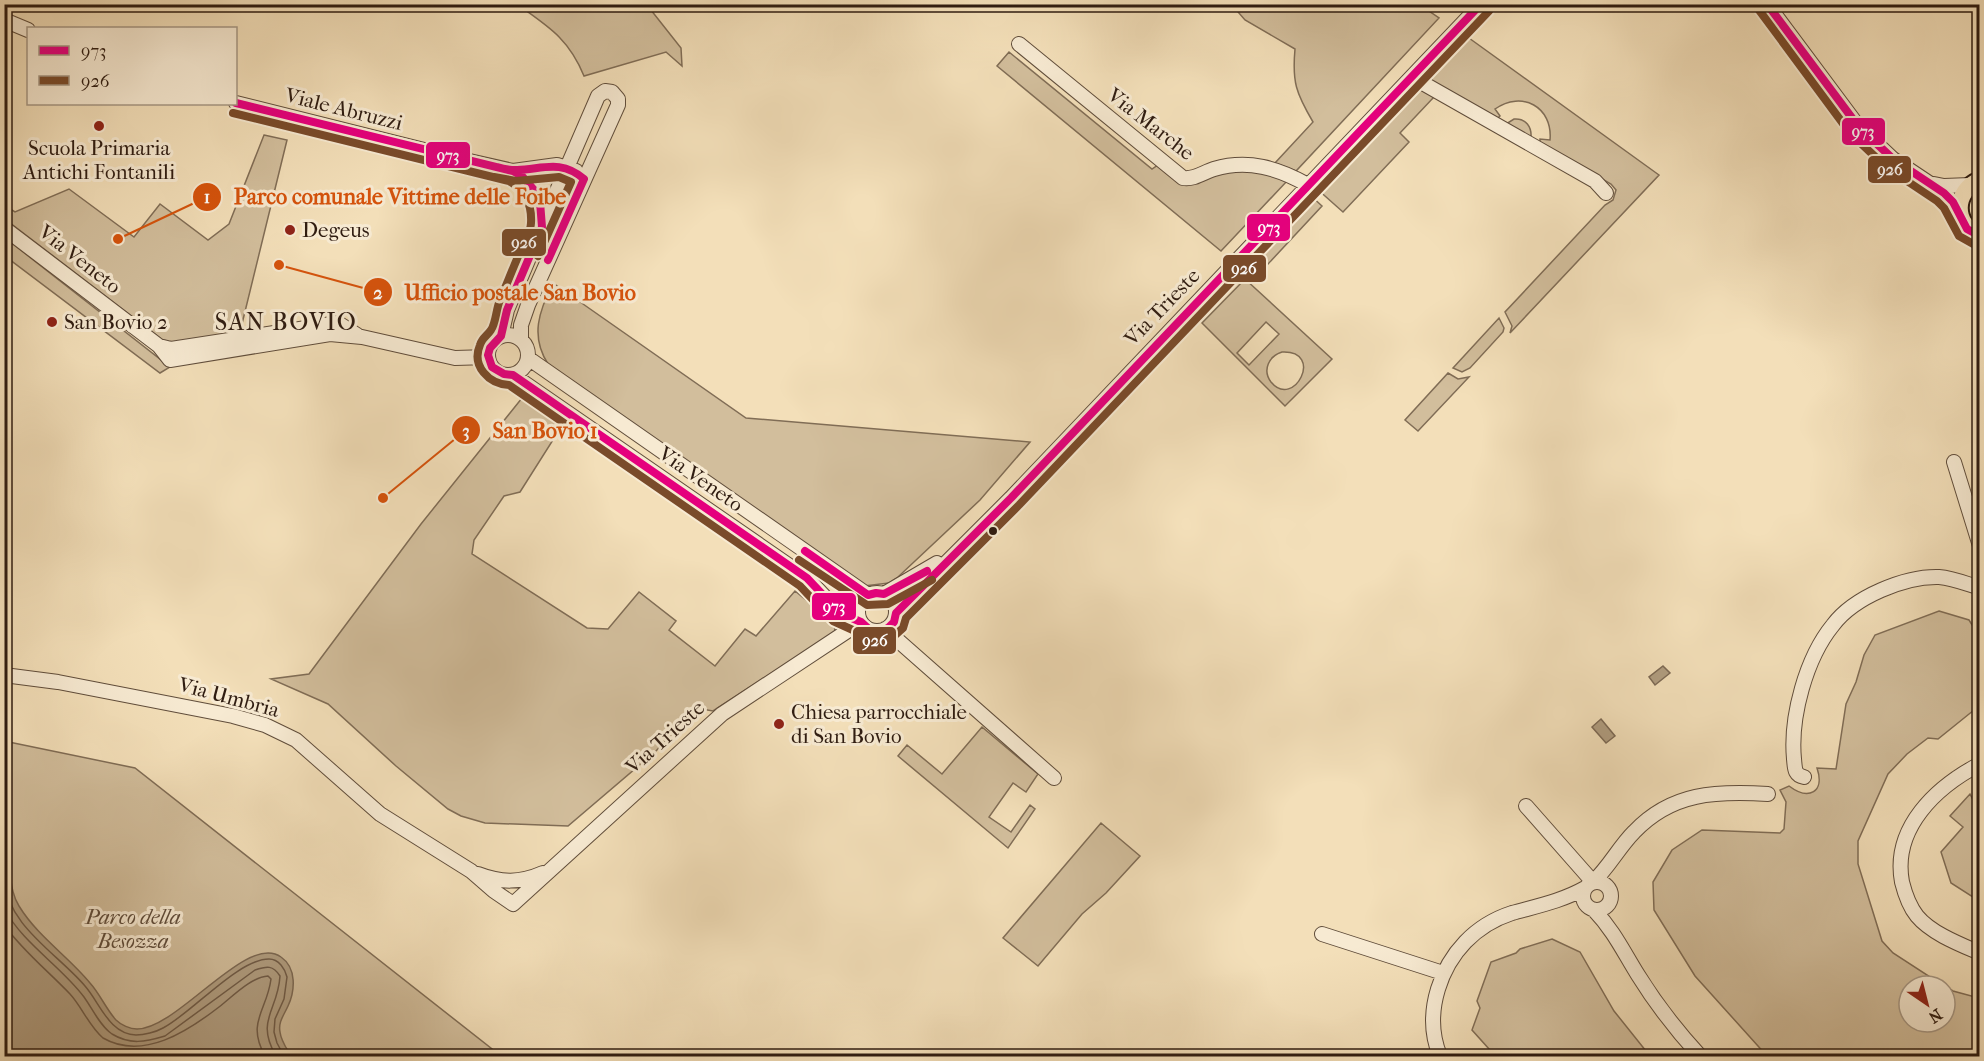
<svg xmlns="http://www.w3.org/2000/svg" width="1984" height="1061" viewBox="0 0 1984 1061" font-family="'IM FELL French Canon',serif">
	<rect width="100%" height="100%" fill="#f3dfb9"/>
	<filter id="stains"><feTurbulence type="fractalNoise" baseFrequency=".00333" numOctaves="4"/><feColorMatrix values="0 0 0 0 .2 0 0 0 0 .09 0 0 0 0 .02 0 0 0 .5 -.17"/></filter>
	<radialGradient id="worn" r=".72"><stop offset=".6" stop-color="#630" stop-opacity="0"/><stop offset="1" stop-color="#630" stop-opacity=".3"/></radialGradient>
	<path fill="#d2be9c" stroke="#806d56" stroke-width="1.5" fill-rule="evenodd" d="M518,5H647L681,48L682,66L666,52L584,76C569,39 549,27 518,5Z
		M1232,5H1420L1439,18L1296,171L1275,163L1313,122C1296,93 1292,82 1295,49L1245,20Z
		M1462,33L1659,175L1510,333L1512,326L1505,312L1605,205L1613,200L1616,190L1611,184L1540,143V139L1550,140C1553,107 1522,90 1495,109L1500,116L1497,119L1422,76Z
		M1009,52L1152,169L1158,165L1178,182L1220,172L1251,170L1288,180L1221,251L997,66Z
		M1413,85L1434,97L1400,133L1409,142L1343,212L1316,188Z
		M1514,119C1526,118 1532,127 1531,138L1506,124Z
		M264,135L287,140L240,332L168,344L5,219L4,205L15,212L69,189L134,237L160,204L208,240L229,224Z
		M1310,195L1322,206L1255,278L1242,267Z
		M4,237L170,367L160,373L5,256Z
		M1245,279L1332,359L1285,406L1202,323ZM1266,322L1279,334L1249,365L1237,353ZM1282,352C1325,350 1294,410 1271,382C1262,370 1269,356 1282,352Z
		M553,283L746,418L1030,442L980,500L898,577L889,583L864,586L548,364C530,336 539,311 553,283Z
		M1499,318L1504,328L1503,332L1470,368L1462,372L1453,368Z
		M1448,373L1458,379L1469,377L1418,431L1405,420Z
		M526,393L565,421L520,492L504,496L474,540L472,554L587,628L608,629L639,592L676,621L669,630L715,666L745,629L756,636L795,591L834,623L835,632L713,711L696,708L656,751L568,826L485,823L461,816L448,809L396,766L328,704L271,679L309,674L421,524Z
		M1939,611L1969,620L1979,636V706L1938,739L1928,738L1907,754L1888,774L1858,841V864L1882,941L1893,953L1944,986H1909V1022H1945V986L1953,991L1979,998V1056H1767L1695,976L1654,910L1653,882L1672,850L1702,830L1780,833L1784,829L1786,802L1780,790L1789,786C1809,801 1825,792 1817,768L1836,769L1846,704L1856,682L1864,655L1875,635Z
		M982,727L1038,774L1026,792L1013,783L989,817L1011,832L1030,805L1035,809L1008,848L898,756L907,745L942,774Z
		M4,741L135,768L501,1056H5Z
		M1970,794L1975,804L1979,803V901L1951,883L1941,852L1963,827L1950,816Z
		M1101,823L1140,856L1106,893L1082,914L1038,966L1003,938Z
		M1552,939L1580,952L1614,1011L1650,1056H1511L1490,1050L1472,1030L1480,1008L1477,1001L1491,962L1516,953L1520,949Z"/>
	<path fill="#b09d80" stroke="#7c6954" stroke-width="1.5" d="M1663,666L1670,673L1655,685L1649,677Z
		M1601,719L1615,736L1606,743L1592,727Z
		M5,854C12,872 9,890 19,906C38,937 68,956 90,983C100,994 106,1009 116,1020C121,1025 130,1029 137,1029C178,1029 247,932 281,957C297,968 295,991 288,1006C284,1015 278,1022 280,1032C281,1041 287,1049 291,1056H5Z"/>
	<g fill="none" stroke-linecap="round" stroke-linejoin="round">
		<path stroke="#705c48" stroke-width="1.5" d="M4,878C7,926 57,953 85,986C100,1003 109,1034 136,1035C144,1035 156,1032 163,1028C192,1013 238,959 269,959C279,959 285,969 287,977L284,999L275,1019L274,1032L277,1043L284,1056
			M4,908C23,944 60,965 84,997C92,1008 100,1026 112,1034C130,1045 145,1042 165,1036L255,970C267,966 273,965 280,976C278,1011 255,1020 276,1056
			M4,925C23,951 48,971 70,994C82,1007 89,1026 103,1038C143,1061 188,1031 219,1007C232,997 251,977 268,976L271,979C267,1011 246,1022 265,1056"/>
		<g stroke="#604d3b" stroke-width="16">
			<path id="minor" d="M1767,4L1858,126L1893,159L1944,193L1953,202L1959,212
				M4,20L28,30
				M1019,44L1183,178C1194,180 1204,172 1214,169C1248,159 1278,168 1308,185
				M1412,77L1595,181L1606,193
				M236,103L456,158L513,171L522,176L535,191L540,202L542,227L507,310L501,336
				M513,171L557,165L576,171
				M1934,184L1944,186L1970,185
				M4,228L159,346L170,360L330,334L362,337L455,358L488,357
				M488 355a20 20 0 1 1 40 0a20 20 0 1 1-40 0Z
				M521,339V325L528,305L618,105V99L612,92L605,91L598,96L543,223
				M159,346L171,349L338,323L357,335
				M528,358L868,595
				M513,375L807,578L840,613L861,622
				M1954,462L1980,546
				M858 612a19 19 0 1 1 38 0a19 19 0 1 1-38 0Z
				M884,594L937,563
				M896,613L1011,498L1481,4
				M885,629L1054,778
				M4,675L58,682L233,716L265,725L296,740L380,814L471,871L494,891L513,904L722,714L861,622
				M1980,764C1936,787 1892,828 1902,882C1905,894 1909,906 1917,916C1931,933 1959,944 1980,953
				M1804,777C1794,775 1795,768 1794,759C1790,717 1806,658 1833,625C1854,597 1905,576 1939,577C1953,578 1967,584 1980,588
				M1526,806L1593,882C1609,867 1619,847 1634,832C1672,792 1716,791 1768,794
				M478,874C501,883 520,883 543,873
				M1583 896a14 14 0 1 1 28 0a14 14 0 1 1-28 0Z
				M1594,910C1614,931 1623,951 1638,975C1656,1004 1677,1031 1700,1056
				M1322,934L1443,973
				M1440,1056C1431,1034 1431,1012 1438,989C1449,953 1475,925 1512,913C1537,906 1562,901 1585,888"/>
		</g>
		<g stroke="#2f1c11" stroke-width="20">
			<path id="major" d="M1980,180C1953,191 1953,225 1980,236"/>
		</g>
		<use href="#minor" stroke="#f7ead2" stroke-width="14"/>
		<use href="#major" stroke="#f3dfb9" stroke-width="16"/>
		<g stroke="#f7ead2" stroke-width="12">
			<path id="bus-1" d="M1767,4L1858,126L1893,159L1944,193L1953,202L1967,229L1980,236
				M236,103L513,171L522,176L535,191L540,202L542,227L507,310L501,336L490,348L488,355L492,367L504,374L513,375L807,578L840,613L861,622L870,630L881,631L888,628L894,622L896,613L1011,498L1481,4
				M497,167C531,178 554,153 584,179L548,260
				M805,551L868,595L876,593L884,594L927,571"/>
		</g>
		<g stroke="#f7ead2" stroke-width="12">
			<path id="bus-2" d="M1759,10L1850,133L1886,167L1937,201L1944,208L1959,236L1975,245
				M233,113L509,181C525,190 532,205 531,223C531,230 526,238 523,245C515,263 508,281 500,300C496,309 496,323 491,330C487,336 482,338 480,345C471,366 489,384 509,385L800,586L833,621L855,631L867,640L882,641L893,637L903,628L906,618L1019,505L1489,11
				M494,177L516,181L559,177L571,182L538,256
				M799,560L867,605L888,604L932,580"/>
		</g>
		<use href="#bus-1" stroke="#e5007d" stroke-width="8"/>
		<use href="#bus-2" stroke="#7a4b2a" stroke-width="8"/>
	</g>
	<g fill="#8f2418" stroke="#f7ead2" stroke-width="2">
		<circle cx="99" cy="126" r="6"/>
		<circle cx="290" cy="230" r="6"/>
		<circle cx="52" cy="322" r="6"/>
		<circle cx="779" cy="724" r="6"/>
	</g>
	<circle fill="#2f1c11" stroke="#f7ead2" stroke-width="2" cx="993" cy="531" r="5"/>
	<g text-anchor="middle" stroke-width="6" stroke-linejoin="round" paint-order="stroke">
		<g font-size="21" fill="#2f1c11" stroke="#f7ead2">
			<text transform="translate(344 109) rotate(14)" y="7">Viale Abruzzi</text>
			<text transform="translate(1151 124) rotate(38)" y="7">Via Marche</text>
			<text transform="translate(80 259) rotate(38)" y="7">Via Veneto</text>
			<text transform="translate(1162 307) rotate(-46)" y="7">Via Trieste</text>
			<text transform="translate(701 479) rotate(35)" y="7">Via Veneto</text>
			<text transform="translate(229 697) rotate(15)" y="7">Via Umbria</text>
			<text transform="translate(665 737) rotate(-42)" y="7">Via Trieste</text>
		</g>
		<g font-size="21" fill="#2f1c11" stroke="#f7ead2" text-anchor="start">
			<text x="99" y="155" text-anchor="middle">Scuola Primaria<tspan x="99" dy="24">Antichi Fontanili</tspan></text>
			<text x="302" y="237">Degeus</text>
			<text x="64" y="329">San Bovio 2</text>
			<text x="791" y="719">Chiesa parrocchiale<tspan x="791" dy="24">di San Bovio</tspan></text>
		</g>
		<g font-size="21" font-style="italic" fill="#604d3b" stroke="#f7ead2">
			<text x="133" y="924">Parco della<tspan x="133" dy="24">Besozza</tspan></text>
		</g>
		<g font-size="24" letter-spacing="1.5" fill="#2f1c11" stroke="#f7ead2">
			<text x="286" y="330">SAN BOVIO</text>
		</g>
	</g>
	<path fill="none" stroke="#d6530c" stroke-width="2" d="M118 239L207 197M279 265L378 292M383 498L466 430"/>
	<g fill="#d6530c" stroke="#f7ead2" stroke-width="2">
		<circle cx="118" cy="239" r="6"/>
		<circle cx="279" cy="265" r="6"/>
		<circle cx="383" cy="498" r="6"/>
		<circle cx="207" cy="197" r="15"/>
		<circle cx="378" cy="292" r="15"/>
		<circle cx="466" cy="430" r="15"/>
	</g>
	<g font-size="18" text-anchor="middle" font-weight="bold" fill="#fff">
		<text x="207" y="203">1</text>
		<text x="378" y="299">2</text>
		<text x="466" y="437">3</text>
	</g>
	<g font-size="22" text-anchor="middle" font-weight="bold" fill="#d6530c" stroke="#f7ead2" stroke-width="6" stroke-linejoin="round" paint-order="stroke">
		<text x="400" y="204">Parco comunale Vittime delle Foibe</text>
		<text x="520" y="300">Ufficio postale San Bovio</text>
		<text x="545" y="438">San Bovio 1</text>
	</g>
	<g stroke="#f7ead2" stroke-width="2">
		<rect x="1841" y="117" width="45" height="29" rx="6" fill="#e5007d"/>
		<rect x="425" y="141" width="46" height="28" rx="6" fill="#e5007d"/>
		<rect x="1867" y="155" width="45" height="29" rx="6" fill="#7a4b2a"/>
		<rect x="1246" y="213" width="45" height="29" rx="6" fill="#e5007d"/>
		<rect x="501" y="228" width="46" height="29" rx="6" fill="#7a4b2a"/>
		<rect x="1222" y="254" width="45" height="29" rx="6" fill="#7a4b2a"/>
		<rect x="811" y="592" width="46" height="29" rx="6" fill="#e5007d"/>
		<rect x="852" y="626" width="45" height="29" rx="6" fill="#7a4b2a"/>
	</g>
	<g font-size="16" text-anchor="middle" font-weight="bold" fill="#fff">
		<text x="1863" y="137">973</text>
		<text x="448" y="161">973</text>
		<text x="1890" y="175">926</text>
		<text x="1269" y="233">973</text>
		<text x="524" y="248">926</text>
		<text x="1244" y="274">926</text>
		<text x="834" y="612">973</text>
		<text x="875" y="646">926</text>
	</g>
	<rect width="1984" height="1061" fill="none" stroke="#f3dfb9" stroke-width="24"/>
	<rect x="6" y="6" width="1972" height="1049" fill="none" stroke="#2f1c11" stroke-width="3"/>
	<rect x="12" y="12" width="1960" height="1037" fill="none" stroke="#2f1c11" stroke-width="1.5"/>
	<rect x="27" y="27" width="210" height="78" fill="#f7ead2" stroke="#a79885" stroke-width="1.5"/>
	<rect x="39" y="46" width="30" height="9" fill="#e5007d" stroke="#a79885" stroke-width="1.5"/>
	<text x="81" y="57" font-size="18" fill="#2f1c11">973</text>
	<rect x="39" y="76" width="30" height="9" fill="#7a4b2a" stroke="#a79885" stroke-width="1.5"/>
	<text x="81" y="87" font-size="18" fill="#2f1c11">926</text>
	<g transform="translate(1927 1004) rotate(145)"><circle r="28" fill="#f7ead2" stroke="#a79885" stroke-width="1.5"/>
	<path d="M0-4.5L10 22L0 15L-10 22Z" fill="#8f2418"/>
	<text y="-9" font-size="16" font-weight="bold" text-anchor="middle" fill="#2f1c11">N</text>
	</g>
	<rect width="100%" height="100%" filter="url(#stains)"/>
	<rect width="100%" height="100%" fill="url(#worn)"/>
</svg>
